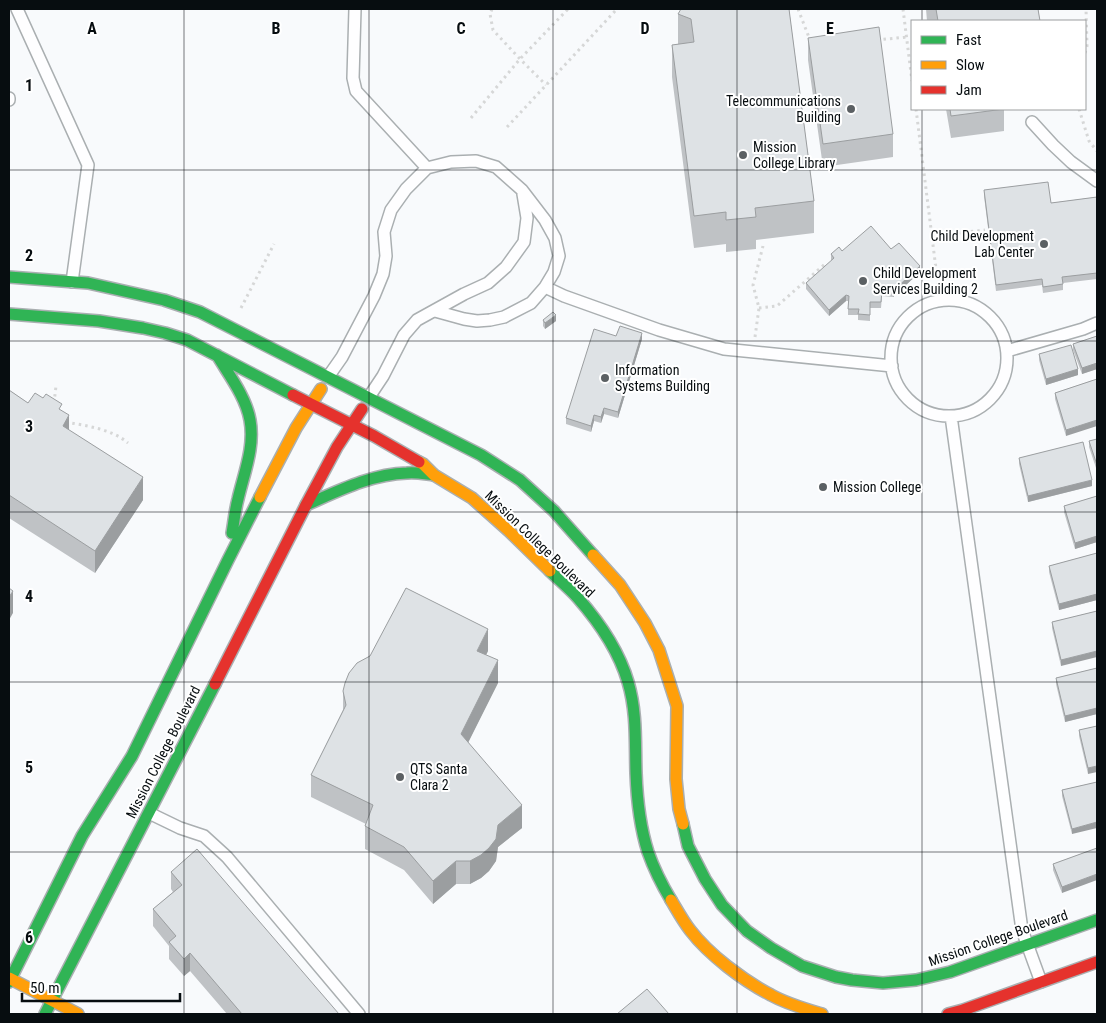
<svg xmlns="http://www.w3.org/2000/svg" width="1106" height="1023" viewBox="0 0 1106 1023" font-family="'Roboto Condensed',sans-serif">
	<rect width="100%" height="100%" fill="#f8fafc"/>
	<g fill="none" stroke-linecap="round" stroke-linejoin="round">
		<g stroke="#aaafb1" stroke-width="14">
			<path id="lane" d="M17,9L88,165L72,282
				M355,9L353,78L356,91L427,168
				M9,98V100
				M1032,122L1053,145L1071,162L1097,181
				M545,287L564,296L659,330L724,349L892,366
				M891 358a58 58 0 1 1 116 0a58 58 0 1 1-116 0Z
				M1007,351L1083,329L1097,323
				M328,377L342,357L374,296L383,274L386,256L384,232L391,210L406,189L427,168L451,162L476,161L496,167L522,190L545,220L555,238L559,256L554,272L545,287L531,303L504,317L490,320L477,321L464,319L435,311
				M369,397L383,376L404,335L417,320L464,294L488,283L506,267L524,242L527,218L523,194
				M951,416L1022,930L1041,982
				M149,813L180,828L204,836L227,857L359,1014"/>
		</g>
		<g stroke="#aaafb1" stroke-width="14">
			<path id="fast" d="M9,277L88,283L164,300L200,312L481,455L520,480L554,511L593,555
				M9,314L99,321L143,328L165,333L187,340L293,395
				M217,355C229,375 246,397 250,420C255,447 244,473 238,499C235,510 234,522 232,533
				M306,505C338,491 371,474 407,473C416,472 425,474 434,475
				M550,571C559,580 569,588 578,598C599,622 619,651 628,682C637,712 635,742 636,773C637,800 640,827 648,852C654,869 662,885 671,900
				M683,824L688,846L705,879L722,905L747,931L771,948L802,966L836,977L852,980L883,983L916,980L950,972L1097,920
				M9,982L82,836L132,756L228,560L260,497
				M45,1014L215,684"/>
		</g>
		<g stroke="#aaafb1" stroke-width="14">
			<path id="slow" d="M419,462L423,464L434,475L472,498L509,531L550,571
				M260,497L296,428L321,389
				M593,555L620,585L645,623L659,650L677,706L676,779L679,809L683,824
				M671,900C677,910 683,921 690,930C709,955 744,981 771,995C787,1004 805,1009 822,1014
				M9,978L78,1014"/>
		</g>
		<g stroke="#aaafb1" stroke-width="14">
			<path id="jam" d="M293,395L374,436L419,462
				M215,684L306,505L337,447L362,409
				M948,1014L963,1010L1097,962"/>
		</g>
		<path stroke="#d6d7d7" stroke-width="3" stroke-dasharray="2.5 4" stroke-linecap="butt" d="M492,9L490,14L493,30L520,59L546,85
			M798,9L810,40
			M903,9L912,81
			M877,40L907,37
			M1085,53L1087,46L1086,9
			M916,109L940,301
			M1079,109L1089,141L1097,151
			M471,118L520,59L568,9
			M507,127L617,9
			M932,236L985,230
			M241,308L274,244
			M759,308L777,306L825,264
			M755,337L759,308L753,285L763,246
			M54,403L56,386
			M66,422C87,426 112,429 128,443"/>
		<use href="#lane" stroke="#fefeff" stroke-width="11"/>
		<use href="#fast" stroke="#30b455" stroke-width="11"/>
		<use href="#slow" stroke="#ff9f0a" stroke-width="11"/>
		<use href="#jam" stroke="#e5322d" stroke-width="11"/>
	</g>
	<path fill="#bfc2c5" d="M789,9L814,201V233L756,240V249L726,252V244L694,248L672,77V45L678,44V14Z
		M926,9H1038L1040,21H927Z
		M808,38L893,134V157L823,167L808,60Z
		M946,109H1004V131L951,138Z
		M984,190L1051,203L1097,197V279L1063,283V290L1043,293L1042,285L996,291L984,196Z
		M891,249L920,272L893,297L882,296L881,308H870V321L858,320V315H848V301H846L829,316L806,289V283L831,261V254L842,251Z
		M543,320L556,321L545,329L543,326Z
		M616,336L642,339L618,418L604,414L601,423L594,421L591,432L566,424V418Z
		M1097,336V369L1082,374L1073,350V344Z
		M1039,354L1078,375L1046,385L1039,360Z
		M1097,379L1066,436L1055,399V393Z
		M9,390L28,403L62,411L69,430L143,500L95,573L9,518Z
		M1097,439V471L1089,447V441Z
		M1019,458L1092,486L1028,502L1019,464Z
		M1097,496V542L1075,549L1064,512V506Z
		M1097,553V600L1059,610L1049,572V566Z
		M1097,611L1061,666L1052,628V622Z
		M488,651L486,655L498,683L468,742L522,828L498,847L496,861L489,871L481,878L470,884H456L433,904L404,870L365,849V826L366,824L311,797V775L343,710V691Z
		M1097,668V714L1065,722L1056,684V678Z
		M1097,726L1088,774L1079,736V730Z
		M1097,782L1072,834L1062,796V790Z
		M1097,848L1062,893L1053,870V864Z
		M171,872L339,1014H227L190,971L184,976L169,959V946L153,926V909L173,892L171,889Z"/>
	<path fill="#9b9ea0" d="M920,266V272L893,297V291Z
		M846,295V301L829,316V310Z
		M556,315V321L545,329V323Z
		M642,333V339L618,418V412Z
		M1097,363V369L1082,374V368Z
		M1078,369V375L1046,385V379Z
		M604,408V414L601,423V417Z
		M69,415V438L63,426Z
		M594,415V421L591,432V426Z
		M1097,420V426L1066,436V430Z
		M143,477V500L95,573V551Z
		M1092,480V486L1028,502V496Z
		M1097,536V542L1075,549V543Z
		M13,591V613L9,620V597Z
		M1097,594V600L1059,610V604Z
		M488,629V651L477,673V651Z
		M1097,651V657L1061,666V660Z
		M498,660V683L461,757V734Z
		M1097,708V714L1065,722V716Z
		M1097,766V772L1088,774V768Z
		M522,805V828L498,847L496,861L489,871L481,878L470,884V861L498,825Z
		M1097,822V828L1072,834V829Z
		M456,861V884L433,904V881Z
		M1097,874V880L1062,893V887Z
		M190,953V971L184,976V959Z"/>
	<path fill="#dee2e5" stroke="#9b9ea0" d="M681,9H789L814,201L755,208L756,217L726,220V212L694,216L672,45L694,42L691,19L678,14Z
		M936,9H1038L1040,21H938Z
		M879,27L893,134L823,144L808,38Z
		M950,109H1004L951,116Z
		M1048,182L1051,203L1097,197V273L1062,277L1063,284L1043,287L1042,279L996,285L984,190Z
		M871,226L891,249L899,243L920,266L893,291L882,290L881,302H870V315L858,314L859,309H848L849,296L846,295L829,310L806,283L834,258L831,254L839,247L842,251Z
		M553,312L556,315L545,323L543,320Z
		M620,326L642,333L618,412L604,408L601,417L594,415L591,426L566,418L594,329L616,336Z
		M1097,336V363L1082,368L1073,344Z
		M1071,345L1078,369L1046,379L1039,354Z
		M1097,379V420L1066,430L1055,393Z
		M9,390L28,403L35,393L43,398L46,394L62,404L59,409L69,415L63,426L143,477L95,551L9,495Z
		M1097,439V465L1089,441Z
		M1083,442L1092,480L1028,496L1019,458Z
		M1097,496V536L1075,543L1064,506Z
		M1097,553V594L1059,604L1049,566Z
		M9,588L13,591L9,597Z
		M406,588L488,629L477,651L498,660L461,734L522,805L498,825L496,839L489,848L481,855L470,861H456L433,881L404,847L365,826L373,805L311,775L346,705L343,691L345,683L349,673L357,663L370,656Z
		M1097,611V651L1061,660L1052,622Z
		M1097,668V708L1065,716L1056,678Z
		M1097,726V766L1088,768L1079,730Z
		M1097,782V822L1072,829L1062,790Z
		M1097,848V874L1062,887L1053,864Z
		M197,849L339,1014H242L190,953L184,959L169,942L176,936L153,909L182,885L171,872Z
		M647,989L669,1014H617Z"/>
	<path fill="none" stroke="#070d10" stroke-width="1" stroke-opacity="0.55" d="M184,9V1014M369,9V1014M553,9V1014M737,9V1014M922,9V21M922,109V1014M9,170H1097M9,341H1097M9,512H1097M9,682H1097M9,852H1097"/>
	<g fill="#5b6063" stroke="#fff" stroke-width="2">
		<circle cx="851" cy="109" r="5"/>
		<circle cx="743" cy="155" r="5"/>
		<circle cx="1044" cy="244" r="5"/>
		<circle cx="863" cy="281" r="5"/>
		<circle cx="605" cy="378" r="5"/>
		<circle cx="823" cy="487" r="5"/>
		<circle cx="400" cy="777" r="5"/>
	</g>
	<g text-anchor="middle" stroke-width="4" stroke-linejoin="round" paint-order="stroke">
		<g font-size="14" fill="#070d10" stroke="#fff" text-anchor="start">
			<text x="841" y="106" text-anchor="end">Telecommunications<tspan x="841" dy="16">Building</tspan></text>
			<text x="753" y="152">Mission<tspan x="753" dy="16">College Library</tspan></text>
			<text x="1034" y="241" text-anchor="end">Child Development<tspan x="1034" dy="16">Lab Center</tspan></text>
			<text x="873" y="278">Child Development<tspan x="873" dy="16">Services Building 2</tspan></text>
			<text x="615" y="375">Information<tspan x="615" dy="16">Systems Building</tspan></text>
			<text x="833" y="492">Mission College</text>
			<text x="410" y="774">QTS Santa<tspan x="410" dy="16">Clara 2</tspan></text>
		</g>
		<g font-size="14" fill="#070d10" stroke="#fff">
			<text transform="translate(540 544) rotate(44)" y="5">Mission College Boulevard</text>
			<text transform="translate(163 752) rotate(-63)" y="5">Mission College Boulevard</text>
			<text transform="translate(998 938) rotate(-19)" y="5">Mission College Boulevard</text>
		</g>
	</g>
	<g font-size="16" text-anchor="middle" font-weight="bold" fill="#070d10" stroke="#fff" stroke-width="4" stroke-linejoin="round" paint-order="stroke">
		<text x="92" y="34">A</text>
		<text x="276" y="34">B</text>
		<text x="461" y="34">C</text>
		<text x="645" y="34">D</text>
		<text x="830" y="34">E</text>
		<text x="29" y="91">1</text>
		<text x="29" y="261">2</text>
		<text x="29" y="432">3</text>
		<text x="29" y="602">4</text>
		<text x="29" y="773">5</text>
		<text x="29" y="943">6</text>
	</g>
	<rect width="1106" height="1023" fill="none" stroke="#070d10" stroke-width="20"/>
	<rect x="911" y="20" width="175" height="90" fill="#ffffff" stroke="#9c9e9f"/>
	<rect x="921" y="36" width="25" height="8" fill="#30b455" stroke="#9c9e9f"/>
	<text x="956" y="45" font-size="15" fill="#070d10">Fast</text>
	<rect x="921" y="61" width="25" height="8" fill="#ff9f0a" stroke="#9c9e9f"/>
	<text x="956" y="70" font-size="15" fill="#070d10">Slow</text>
	<rect x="921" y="86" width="25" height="8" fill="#e5322d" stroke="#9c9e9f"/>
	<text x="956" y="95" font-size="15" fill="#070d10">Jam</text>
	<path d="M22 993v8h158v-8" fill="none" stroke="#070d10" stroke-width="2.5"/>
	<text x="30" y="993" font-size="15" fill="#070d10" stroke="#ffffff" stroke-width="4" paint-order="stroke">50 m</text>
</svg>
